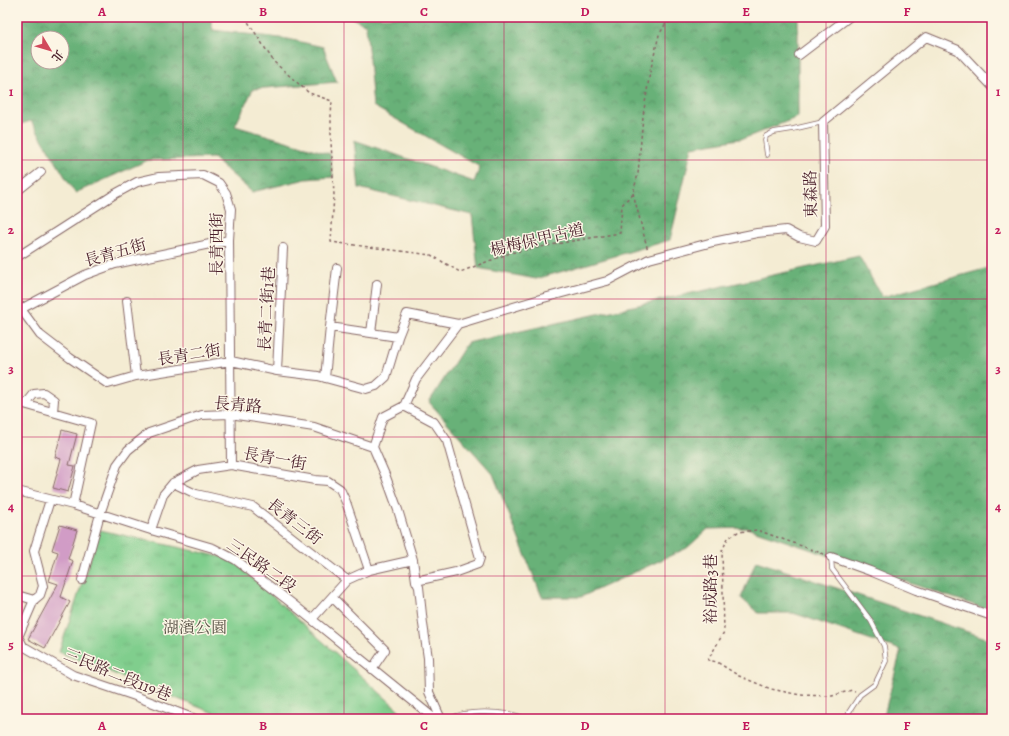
<svg xmlns="http://www.w3.org/2000/svg" width="1009" height="736" viewBox="0 0 1009 736" font-family="Alegreya,'Noto Serif TC',serif">
	<defs>
		<pattern id="grass-tufts" width="24" height="20" patternUnits="userSpaceOnUse"><rect width="24" height="20" fill="#80ce8d"/><path d="M3 7l-1-3M5 7V3M7 7l1-3M15 17l-1-3M17 17v-4M19 17l1-3" fill="none" stroke="#70b07a"/></pattern>
		<pattern id="forest-crowns" width="20" height="18" patternUnits="userSpaceOnUse"><rect width="20" height="18" fill="#68b178"/><path d="M2 6a3 3 0 1 1 6 0M12 15a3 3 0 1 1 6 0" fill="none" stroke="#588f63"/></pattern>
	</defs>
	<rect width="100%" height="100%" fill="#fcf5e5"/>
	<filter id="ink" filterUnits="userSpaceOnUse"><feTurbulence type="fractalNoise" baseFrequency=".025" numOctaves="2"/><feDisplacementMap in="SourceGraphic" scale="8" xChannelSelector="R" yChannelSelector="G"/><feConvolveMatrix kernelMatrix="1 2 1 2 8 2 1 2 1" color-interpolation-filters="sRGB"/></filter>
	<filter id="wash" filterUnits="userSpaceOnUse"><feTurbulence type="fractalNoise" baseFrequency=".012" numOctaves="4" result="noise"/><feDisplacementMap in="SourceGraphic" scale="16" xChannelSelector="R" yChannelSelector="G"/><feGaussianBlur stdDeviation="0.9" result="paint"/><feColorMatrix in="noise" values="0 0 0 0 0 0 0 0 0 0 0 0 0 0 0 0 0 1.4 0 .05"/><feComposite in="paint" operator="in"/></filter>
	<g filter="url(#wash)">
		<rect width="100%" height="100%" fill="#f4ecd3"/>
		<path fill="url(#grass-tufts)" stroke="#65765c" d="M100,530L231,559L409,719H229L59,652Z"/>
		<path fill="url(#forest-crowns)" stroke="#596852" fill-rule="evenodd" d="M17,17H210L213,30L288,39L323,47L337,82L253,89L235,126L330,154L333,177L306,179L252,192L213,158L148,160L75,193L31,121L17,125ZM38,38H62V62H38Z
			M350,17H798V117L745,138L692,147L670,240L536,279L478,268L472,215L359,188L354,140L474,182L480,167L373,106L366,25Z
			M859,256L882,297L992,267V608L986,609L747,528L708,529L687,548L581,597H542L493,474L429,402L467,343Z
			M756,561L992,640V719H883L901,650L793,613H758L741,598Z"/>
		<g id="blocks">
			<path fill="#d19cc6" d="M62,430L77,434L69,465L75,466L68,492L53,488L61,459L55,457Z
				M60,525L77,530L68,559L73,561L61,597L70,602L45,648L28,639L58,584L49,581L58,552L52,550Z"/>
		</g>
	</g>
	<g filter="url(#ink)">
		<use href="#blocks" fill-opacity="0" stroke="#866766" stroke-width="1"/>
		<g fill="none" stroke-linecap="round" stroke-linejoin="round">
			<g stroke="#866766" stroke-width="5.5">
				<path id="lane" d="M767,155L765,140L766,136L774,132L793,129L823,122
					M831,557L832,569L871,621L884,646L886,661L875,684L860,695L849,712L848,719
					M451,719C462,710 495,712 509,714C515,715 521,717 527,719"/>
			</g>
			<g stroke="#866766" stroke-width="10">
				<path id="street" d="M799,55L849,17
					M17,191L41,172
					M17,257L115,194L137,182L159,177L203,175L219,183L226,193L231,209L229,240L231,465
					M127,301L136,376L231,361L277,371L318,376L366,389L376,386L386,377L398,337L407,314L458,324
					M21,309L40,335L70,358L108,384L136,376
					M17,313L21,309L85,275L115,264L229,240
					M330,327L337,268
					M371,333L377,284
					M277,371L283,248
					M325,378L330,327L398,337
					M17,402L91,423L73,505
					M26,404L34,394L44,393L54,400L53,412
					M404,406L434,422L447,441L480,558L478,564L456,572L416,581
					M173,483L196,494L253,507L347,580
					M17,491L73,505L151,530L213,548L236,560L294,605L435,719
					M50,500L34,551L43,586L40,595L34,600L18,637L23,646L73,675L135,696L195,719
					M151,530L163,495L173,483L198,470L231,465L315,480L328,481L340,489L346,502L369,570
					M831,557L870,571L916,590L992,616
					M82,580L100,514L117,465L128,450L149,433L202,415L230,414L314,427L373,447
					M17,595L34,600
					M332,597L385,650L372,669
					M312,619L347,580L369,570L413,560
					M441,719L429,692L428,658L423,624L419,587L416,581L413,560L398,510L386,477L373,447L383,417L404,406L416,379L458,324L540,299L607,281L649,259L713,242L757,233L786,230L799,237L816,241L825,226L823,122L926,37L958,50L992,86"/>
			</g>
			<path stroke="#866766" stroke-width="1.5" stroke-dasharray="3 3" stroke-linecap="butt" d="M245,17L274,62L309,93L332,101L331,116V142L334,195L331,242L431,255L460,272L510,253L572,241L620,233L622,205L633,193L638,174L643,116L650,72L659,35L666,23L703,17
				M633,193L648,251
				M824,554L757,530L738,532L728,538L722,551L724,632L708,660L717,662L739,676L771,689L800,695L832,696L852,690L855,691"/>
			<use href="#lane" stroke="#fff" stroke-width="4"/>
			<use href="#street" stroke="#fff" stroke-width="8"/>
		</g>
	</g>
	<path fill="none" stroke="#c2185b" stroke-width="1" stroke-opacity="0.55" d="M183,17V719M344,17V719M504,17V719M665,17V719M826,17V719M17,160H992M17,299H992M17,437H992M17,576H992"/>
	<g text-anchor="middle" stroke-width="3" stroke-linejoin="round" paint-order="stroke">
		<g font-size="16" fill="#4a1f2b" stroke="#fcf5e5">
			<text transform="translate(810 194) rotate(-91)" y="6">東森路</text>
			<text transform="translate(537 239) rotate(-13)" y="6">楊梅保甲古道</text>
			<text transform="translate(216 244) rotate(-90)" y="6">長青西街</text>
			<text transform="translate(115 252) rotate(-16)" y="6">長青五街</text>
			<text transform="translate(266 309) rotate(-87)" y="6">長青二街1巷</text>
			<text transform="translate(189 354) rotate(-9)" y="6">長青二街</text>
			<text transform="translate(238 404) rotate(5)" y="6">長青路</text>
			<text transform="translate(275 458) rotate(10)" y="6">長青一街</text>
			<text transform="translate(295 521) rotate(38)" y="6">長青三街</text>
			<text transform="translate(262 565) rotate(35)" y="6">三民路二段</text>
			<text transform="translate(710 589) rotate(-90)" y="6">裕成路3巷</text>
			<text transform="translate(118 674) rotate(22)" y="6">三民路二段119巷</text>
		</g>
		<g font-size="16" fill="#5a5448" stroke="#fcf5e5">
			<text x="195" y="633">湖濱公園</text>
		</g>
	</g>
	<rect width="1009" height="736" fill="none" stroke="#fcf5e5" stroke-width="44"/>
	<g transform="translate(50 50) rotate(128)"><circle r="19" fill="#fcf5e5" stroke="#b59f9b"/>
	<path d="M0-3L7 15L0 10L-7 15Z" fill="#d1495b"/>
	<text y="-6" font-size="11" font-weight="bold" text-anchor="middle" fill="#4a1f2b">北</text>
	</g>
	<rect x="22" y="22" width="965" height="692" fill="none" stroke="#c2185b" stroke-width="1.5"/>
	<g font-size="13" text-anchor="middle" font-weight="bold" fill="#c2185b">
		<text x="102" y="16">A</text>
		<text x="263" y="16">B</text>
		<text x="424" y="16">C</text>
		<text x="585" y="16">D</text>
		<text x="746" y="16">E</text>
		<text x="907" y="16">F</text>
		<text x="11" y="96">1</text>
		<text x="998" y="96">1</text>
		<text x="11" y="234">2</text>
		<text x="998" y="234">2</text>
		<text x="11" y="373">3</text>
		<text x="998" y="373">3</text>
		<text x="11" y="511">4</text>
		<text x="998" y="511">4</text>
		<text x="11" y="649">5</text>
		<text x="998" y="649">5</text>
		<text x="102" y="730">A</text>
		<text x="263" y="730">B</text>
		<text x="424" y="730">C</text>
		<text x="585" y="730">D</text>
		<text x="746" y="730">E</text>
		<text x="907" y="730">F</text>
	</g>
</svg>
